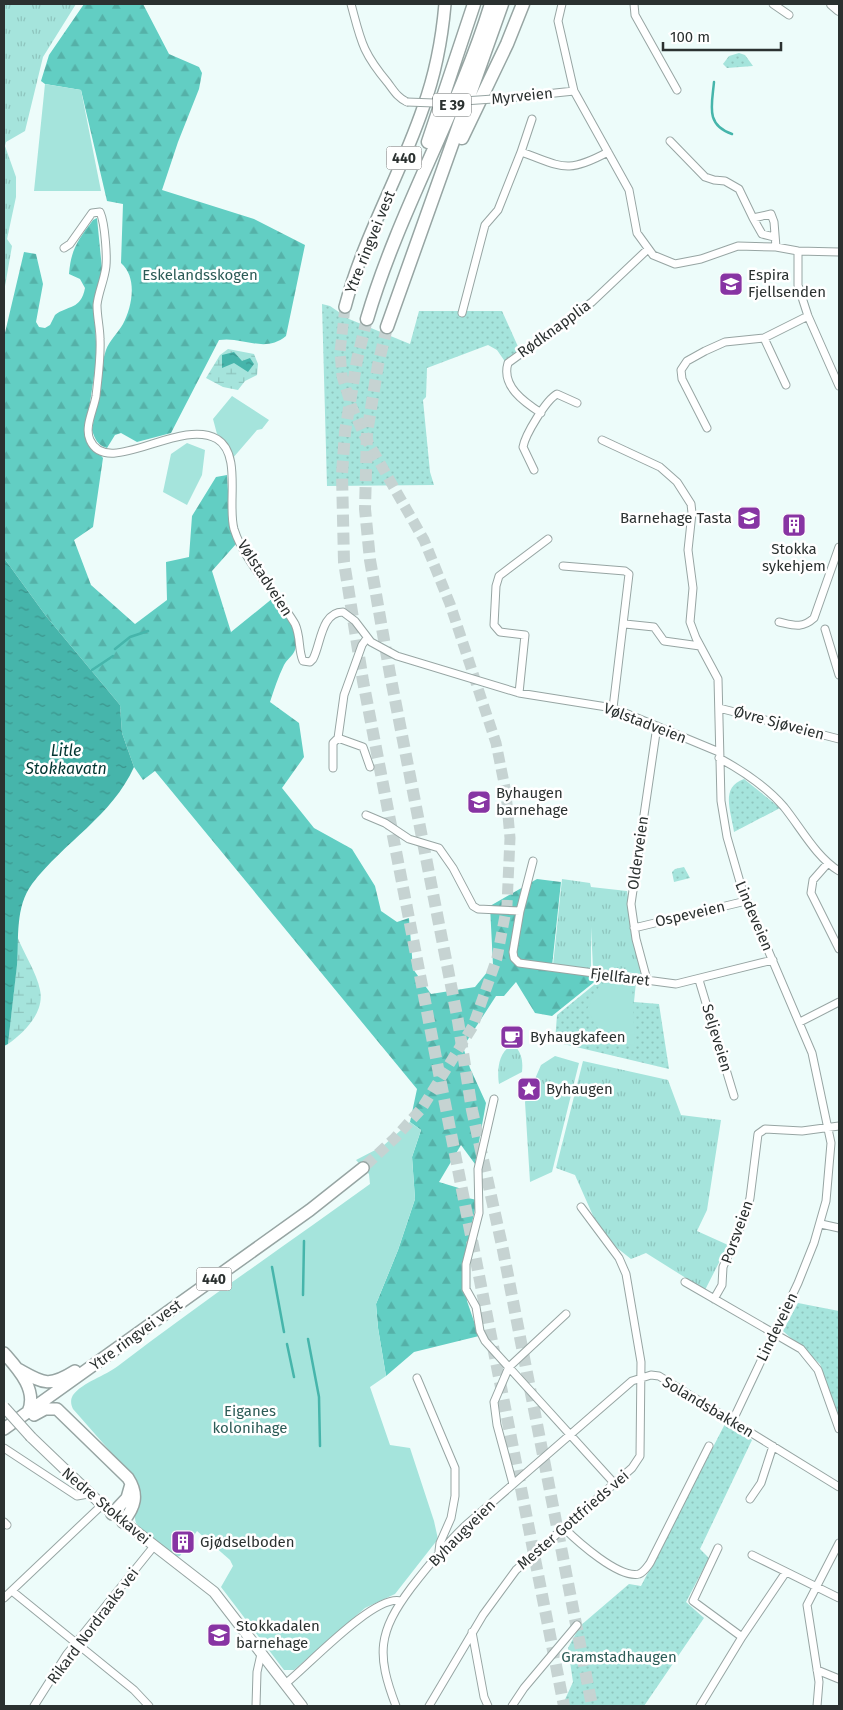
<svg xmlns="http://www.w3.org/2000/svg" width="843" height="1710" viewBox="0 0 843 1710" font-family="'Fira Sans',sans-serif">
	<defs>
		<pattern id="grass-tufts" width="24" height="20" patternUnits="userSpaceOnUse" patternTransform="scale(1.25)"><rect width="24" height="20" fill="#a5e4dc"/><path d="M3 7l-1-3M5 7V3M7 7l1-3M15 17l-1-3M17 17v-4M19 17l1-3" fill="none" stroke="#8ec4bd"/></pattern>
		<pattern id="forest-firs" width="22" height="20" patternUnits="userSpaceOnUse" patternTransform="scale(1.25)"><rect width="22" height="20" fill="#62cec3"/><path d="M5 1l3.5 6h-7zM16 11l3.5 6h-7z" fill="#55b1a8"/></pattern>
		<pattern id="wetland-marsh" width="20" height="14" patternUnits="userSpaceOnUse" patternTransform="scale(1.25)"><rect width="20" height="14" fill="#a5e4dc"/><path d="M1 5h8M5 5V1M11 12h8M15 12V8" fill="none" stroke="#8ec4bd"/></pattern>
		<pattern id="park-dots" width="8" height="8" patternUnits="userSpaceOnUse" patternTransform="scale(1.25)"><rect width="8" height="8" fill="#a5e4dc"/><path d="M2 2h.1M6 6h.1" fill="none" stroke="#8ec4bd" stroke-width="1.8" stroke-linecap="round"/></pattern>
		<pattern id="water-ripples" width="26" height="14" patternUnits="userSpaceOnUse" patternTransform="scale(1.25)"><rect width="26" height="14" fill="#46b5ab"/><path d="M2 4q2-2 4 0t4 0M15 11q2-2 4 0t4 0" fill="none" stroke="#3b948c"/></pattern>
	</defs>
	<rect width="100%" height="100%" fill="#edfcfa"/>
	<path fill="url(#grass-tufts)" d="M4,4H76L43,57L25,131L6,142L5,146L16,177V197L7,239L12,246L4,292Z
		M562,879L590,883L591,887L627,891L641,974L593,968L591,927V971L553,965Z
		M512,1046L516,1047C522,1055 523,1061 522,1072L499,1084C497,1072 498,1051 512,1046Z
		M555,1056L579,1063L552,1172L530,1182L525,1102L541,1065Z
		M583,1061L668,1080L681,1115L721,1120L707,1210L697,1231L728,1245L705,1290L646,1253L631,1259L602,1236L575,1175L556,1168Z"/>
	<path fill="url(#forest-firs)" d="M84,4H143L169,54L199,67L202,73L199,89L178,142L162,190L254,219L305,245L286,336C264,354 243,336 219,340L171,433L137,442L121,433L115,435L107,448C97,445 95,439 92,430C97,405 98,373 106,350C109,341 118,333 123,324C132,307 138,278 121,263L123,204L107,201L81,90L45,84L41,81L49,55Z
		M97,218L102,269L94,311L97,356L85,436L103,458L93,527L74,540L91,585L135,624L167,600L166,562L189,557L192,516L216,477L227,475L230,522L236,544L212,571L231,632L273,598C282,611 302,633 295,650C293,656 287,659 284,665C278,677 274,690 270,702L299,723L304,757L282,788L314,828L352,849L375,886L381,911L397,922L409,918L413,969L431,994L475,987L493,965L490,906L537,879L561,882L552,966L598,979L552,1016L535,1013L516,982L504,996H496L463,1047L470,1068L486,1103L475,1164L461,1145L439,1182L462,1189L468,1198L477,1200L464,1259L467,1301L479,1336L414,1352L386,1376L378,1328L376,1304L398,1250L415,1199L412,1157L421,1130L410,1122L417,1089L155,771L143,780L134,767L122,733L120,705L46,616L4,558V337L24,252L36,254L43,284L36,322L39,327L45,328L50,325L55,315C68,305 81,310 85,288L80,279L69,274C71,249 78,240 93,220Z"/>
	<path fill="url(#wetland-marsh)" d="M228,349L254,354L258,364L257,375L245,381L238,390L223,387L206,378L220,355Z
		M17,936C23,952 37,973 40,990C45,1012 24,1033 8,1044L17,963Z"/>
	<path fill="url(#park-dots)" d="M739,53L745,55L753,66L727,68L723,64L729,56Z
		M322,304L330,306L349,319L410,344L419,311H502L520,351L506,363L497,350L488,345L427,368L426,397L423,400L430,472L434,485L327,486Z
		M744,779L780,808L734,832C731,811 720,787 744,779Z
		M684,867L690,878L674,882L672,872L675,869Z
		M600,980L636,982L634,1002L659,1004L669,1069L555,1042L557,1015Z
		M798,1303L839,1311V1421L820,1364L783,1331Z
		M726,1422L752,1440L700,1549L709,1558L686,1602L704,1618L644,1706H562L573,1682L568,1648L580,1626L629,1584L641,1586Z"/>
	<path fill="#a5e4dc" d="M45,84L81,90L101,191H34Z
		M232,396L269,420L262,429L257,430L232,459L227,442L217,434L213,419Z
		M187,443L205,450L202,475L187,505L163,492L171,454Z
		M600,985H632L635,1046L604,1039L587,1009Z
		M410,1122L421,1130L412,1157L415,1199L398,1250L376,1304L378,1328L386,1376L370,1387L390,1445L410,1448L434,1521L438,1539L395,1594L365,1608L294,1670H284L221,1587L233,1566L230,1560L197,1531L180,1556L176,1557C166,1549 134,1532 135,1517C135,1503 142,1500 138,1483L73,1409C71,1405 70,1400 73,1395C83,1382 105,1376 118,1366C200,1303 286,1245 370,1184L369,1174L356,1160L383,1146Z"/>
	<path fill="url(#water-ripples)" d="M234,352L242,361L250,358L254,364L248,372L234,363L222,368V355Z
		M4,558L46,616L120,705L122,733L134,767C112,816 64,842 32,884C15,907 19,938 17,965C14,991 11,1018 8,1044L4,1046Z"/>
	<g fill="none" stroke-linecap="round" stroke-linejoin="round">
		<path stroke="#46b5ab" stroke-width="2.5" d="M714,82C712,105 705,125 732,134
			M115,649L130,637L148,631
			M92,670L113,656
			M272,1267L284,1332
			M303,1295L304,1241
			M308,1339L319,1397L320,1446
			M287,1344L294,1377"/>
		<path stroke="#c6d3d2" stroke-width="11" stroke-dasharray="11 5.5" stroke-linecap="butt" d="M345,307L340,352L342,376L351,405L365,437L424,540L450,604L496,743L506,793L510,838L507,905L497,958L473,1026L422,1108L395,1138L363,1168"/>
		<path stroke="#c6d3d2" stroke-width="12" stroke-dasharray="12 6" stroke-linecap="butt" d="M367,319L357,360L345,432L342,474L344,562L363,681L437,1063L564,1706
			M387,327L378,365L367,433L365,509L370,560L390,674L458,1021L472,1110L503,1250L592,1706"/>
		<g stroke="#97a5a3" stroke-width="9">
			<path id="minor" d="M351,4C361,41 362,52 388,83C394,91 398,98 407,102
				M562,4L558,21L574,91L629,190L637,233L653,255L675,264L701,259L738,246L776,247L798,251L839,252
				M634,4L635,15L677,90
				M773,4L789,15
				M508,98L574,91
				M670,141L705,177L714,180L725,181L739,189L753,218L771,214L774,222L776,247
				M521,152L532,119
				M753,218L762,234L774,237
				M64,248L70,244L92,213L100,212C105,223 108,261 105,272C103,283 98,294 97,305C97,317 100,328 100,339C101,357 98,378 96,396C94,409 84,427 90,440C107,479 180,417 217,439C242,454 227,504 234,529C245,564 277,593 295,624C301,637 298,650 303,661L310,662L313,659C321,644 321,612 343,612L355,621L371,642L397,656L519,693L613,708L719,752
				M798,251V285L808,316L839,386
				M462,313L485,225L498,210L521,152C562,166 565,175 608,152
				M764,338L786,385
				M541,413C524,402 501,386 508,363L592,302L648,249
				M707,428L682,379L681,370L687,361L705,351L725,342L764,338L808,316
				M602,440L660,467L677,482L691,504L692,513L688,550L693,588L690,622L696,638L718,679L721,801L727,837L742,889L812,1053L831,1143L826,1201L814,1243L798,1283L733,1420
				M534,470L523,447C525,435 546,400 557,394L577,403
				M563,566L625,571L629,574L613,708
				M779,622C793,625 802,629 814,618L839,547
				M625,624L654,627L664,641L700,646
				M825,629L839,675
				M519,693L525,635L500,632L494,625L496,586L499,576L548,539
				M719,708L839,739
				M338,738L363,747L370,767
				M719,758C743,771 766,786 784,807C801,828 816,857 839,871
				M333,768V743L338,738L344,695L362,645L367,638
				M366,815L385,823L409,839L439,848L453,868L473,906L478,909L520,911L513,952L514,958L519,963L676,984L773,960
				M828,863L813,880L811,893L839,949
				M520,911L533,861
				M634,928L746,901
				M647,980L636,939L631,904L657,726
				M699,980L734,1096
				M800,1022L839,1002
				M494,1099L478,1169L479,1213L466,1264V1289L476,1307L480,1331L485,1341L614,1483
				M821,1224L839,1228
				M685,1282L801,1349L818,1370L839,1429
				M714,1299L722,1285L723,1267L745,1217L750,1198L758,1134L765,1129L802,1131L839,1126
				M417,1378L455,1468V1496L451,1518L440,1543L439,1551
				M4,1448L77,1496L88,1494
				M513,1484L497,1425L494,1402L509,1367L566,1314
				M750,1499L761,1483L773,1446
				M4,1522L7,1525
				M564,1528C577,1541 619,1579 639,1574C644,1572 647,1567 650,1563L709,1446
				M718,1548L693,1601L742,1637
				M752,1555L839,1598
				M12,1591L134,1690L149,1706
				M4,1598L102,1505
				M472,1632L484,1697L488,1706
				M817,1670L839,1679
				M285,1684C307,1667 375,1593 401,1601
				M34,1706L67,1654L154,1546
				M256,1706L257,1672L261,1654
				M396,1706C376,1654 378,1632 411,1588C428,1566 445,1545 465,1526L632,1381L651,1375L659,1376L839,1487
				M429,1706L483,1615L516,1570L632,1468L640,1456L641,1362L626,1274L619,1258L581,1207
				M512,1706L524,1688L577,1625
				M700,1706L742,1637L786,1572
				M817,1706L819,1682L807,1605L839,1543"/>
		</g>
		<g stroke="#97a5a3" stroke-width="12">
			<path id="secondary" d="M832,4L839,10
				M31,1437L102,1505L214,1592L302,1706"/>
		</g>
		<g stroke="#97a5a3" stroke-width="14">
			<path id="primary" d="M345,307C363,238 400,176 423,108C435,75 442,39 445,4
				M4,1353C18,1369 38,1390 28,1412
				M18,1369C43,1383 48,1388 75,1371
				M34,1415L45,1409H57L128,1478C139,1495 135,1507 123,1522
				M4,1429L310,1210L363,1168
				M112,1514L127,1498L131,1484"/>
		</g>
		<g stroke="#97a5a3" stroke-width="15">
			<path id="motorway" d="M462,138L507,44L523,4
				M428,142L474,4
				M367,319C399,210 458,112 491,4
				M387,327L502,4"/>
		</g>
		<use href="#minor" stroke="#fff" stroke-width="7"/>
		<use href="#secondary" stroke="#fff" stroke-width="10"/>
		<use href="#primary" stroke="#fff" stroke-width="11"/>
		<use href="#motorway" stroke="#fff" stroke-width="12"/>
		<g stroke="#97a5a3" stroke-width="9" stroke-linecap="butt">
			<path id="minor-bridge" d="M407,102L434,103L508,98"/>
		</g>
		<g stroke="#97a5a3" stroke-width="12" stroke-linecap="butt">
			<path id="secondary-bridge" d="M4,1407L31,1437"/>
		</g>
		<use href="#minor-bridge" stroke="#fff" stroke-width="7"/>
		<use href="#secondary-bridge" stroke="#fff" stroke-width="10"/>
	</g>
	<defs>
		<g id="school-square" transform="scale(1.25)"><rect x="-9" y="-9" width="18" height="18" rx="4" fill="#8734a3" stroke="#fff"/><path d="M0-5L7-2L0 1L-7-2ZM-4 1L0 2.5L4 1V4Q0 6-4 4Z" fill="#fff"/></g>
		<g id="building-square" transform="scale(1.25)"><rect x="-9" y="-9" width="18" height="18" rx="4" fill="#8734a3" stroke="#fff"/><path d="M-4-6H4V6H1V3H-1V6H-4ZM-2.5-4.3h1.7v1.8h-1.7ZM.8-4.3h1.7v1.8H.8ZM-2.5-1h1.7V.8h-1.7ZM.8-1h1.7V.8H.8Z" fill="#fff"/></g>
		<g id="cafe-square" transform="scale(1.25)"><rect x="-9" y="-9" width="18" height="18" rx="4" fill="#8734a3" stroke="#fff"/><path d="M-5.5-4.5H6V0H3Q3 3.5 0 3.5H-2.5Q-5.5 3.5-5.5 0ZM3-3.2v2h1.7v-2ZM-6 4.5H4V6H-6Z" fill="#fff"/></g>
		<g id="sight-square" transform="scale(1.25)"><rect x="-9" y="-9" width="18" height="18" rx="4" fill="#8734a3" stroke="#fff"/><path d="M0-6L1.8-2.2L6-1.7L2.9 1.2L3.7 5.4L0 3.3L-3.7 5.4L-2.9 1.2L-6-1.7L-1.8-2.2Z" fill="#fff"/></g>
	</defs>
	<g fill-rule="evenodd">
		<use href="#school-square" x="731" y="284"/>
		<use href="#school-square" x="749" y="518"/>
		<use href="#building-square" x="794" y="525"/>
		<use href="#school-square" x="479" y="802"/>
		<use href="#cafe-square" x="512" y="1037"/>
		<use href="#sight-square" x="529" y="1089"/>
		<use href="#building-square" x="183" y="1542"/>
		<use href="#school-square" x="219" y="1635"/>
	</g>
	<g text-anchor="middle" stroke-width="5" stroke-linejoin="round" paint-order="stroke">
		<g fill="#fff" stroke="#6b6f6e" stroke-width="1">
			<rect x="433" y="93.5" width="38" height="23" rx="4"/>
			<rect x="386.5" y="146.5" width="35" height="23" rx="4"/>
			<rect x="196.5" y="1267.5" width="35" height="23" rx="4"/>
		</g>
		<g font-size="14" font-weight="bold" fill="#2b3130">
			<text x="452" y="110">E 39</text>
			<text x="404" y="163">440</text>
			<text x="214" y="1284">440</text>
		</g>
		<g font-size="15" fill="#2b3130" stroke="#fff">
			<text transform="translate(522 96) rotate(-6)" y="5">Myrveien</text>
			<text transform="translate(370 242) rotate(-68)" y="5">Ytre ringvei vest</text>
			<text transform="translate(554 329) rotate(-36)" y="5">Rødknapplia</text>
			<text transform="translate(265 578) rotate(57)" y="5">Vølstadveien</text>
			<text transform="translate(645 723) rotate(21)" y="5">Vølstadveien</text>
			<text transform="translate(779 723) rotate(15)" y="5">Øvre Sjøveien</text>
			<text transform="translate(638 853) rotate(-82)" y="5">Olderveien</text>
			<text transform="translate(690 914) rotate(-13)" y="5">Ospeveien</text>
			<text transform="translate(754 916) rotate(67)" y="5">Lindeveien</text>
			<text transform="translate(620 977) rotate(7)" y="5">Fjellfaret</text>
			<text transform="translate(717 1038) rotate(73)" y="5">Seljeveien</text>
			<text transform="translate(737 1232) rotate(-70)" y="5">Porsveien</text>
			<text transform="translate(777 1327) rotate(-64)" y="5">Lindeveien</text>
			<text transform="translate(136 1335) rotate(-36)" y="5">Ytre ringvei vest</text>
			<text transform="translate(708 1407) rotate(31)" y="5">Solandsbakken</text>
			<text transform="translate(106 1506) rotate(40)" y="5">Nedre Stokkavei</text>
			<text transform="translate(573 1520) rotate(-41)" y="5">Mester Gottfrieds vei</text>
			<text transform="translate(462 1533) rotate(-45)" y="5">Byhaugveien</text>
			<text transform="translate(93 1626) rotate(-53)" y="5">Rikard Nordraaks vei</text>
		</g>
		<g font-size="15" fill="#2c5c57" stroke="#fff">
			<text x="200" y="280">Eskelandsskogen</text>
			<text x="250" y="1416">Eiganes<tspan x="250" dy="17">kolonihage</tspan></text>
			<text x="619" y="1662">Gramstadhaugen</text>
		</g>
		<g font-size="15" fill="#2b3130" stroke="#fff" text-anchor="start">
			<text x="748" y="280">Espira<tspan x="748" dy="17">Fjellsenden</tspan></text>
			<text x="732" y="523" text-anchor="end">Barnehage Tasta</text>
			<text x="794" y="554" text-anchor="middle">Stokka<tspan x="794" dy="17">sykehjem</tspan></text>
			<text x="496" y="798">Byhaugen<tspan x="496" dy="17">barnehage</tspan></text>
			<text x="530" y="1042">Byhaugkafeen</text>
			<text x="546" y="1094">Byhaugen</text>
			<text x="200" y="1547">Gjødselboden</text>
			<text x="236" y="1631">Stokkadalen<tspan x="236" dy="17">barnehage</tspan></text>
		</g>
		<g font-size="16" font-style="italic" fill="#003531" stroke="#fff">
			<text x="66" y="756">Litle<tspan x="66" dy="18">Stokkavatn</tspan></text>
		</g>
	</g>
	<rect width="843" height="1710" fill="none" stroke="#2b3130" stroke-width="10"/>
	<path d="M663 42v8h118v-8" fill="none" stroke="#2b3130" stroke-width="2.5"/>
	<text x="670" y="42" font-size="15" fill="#2b3130" stroke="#ffffff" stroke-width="4" paint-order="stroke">100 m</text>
</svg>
